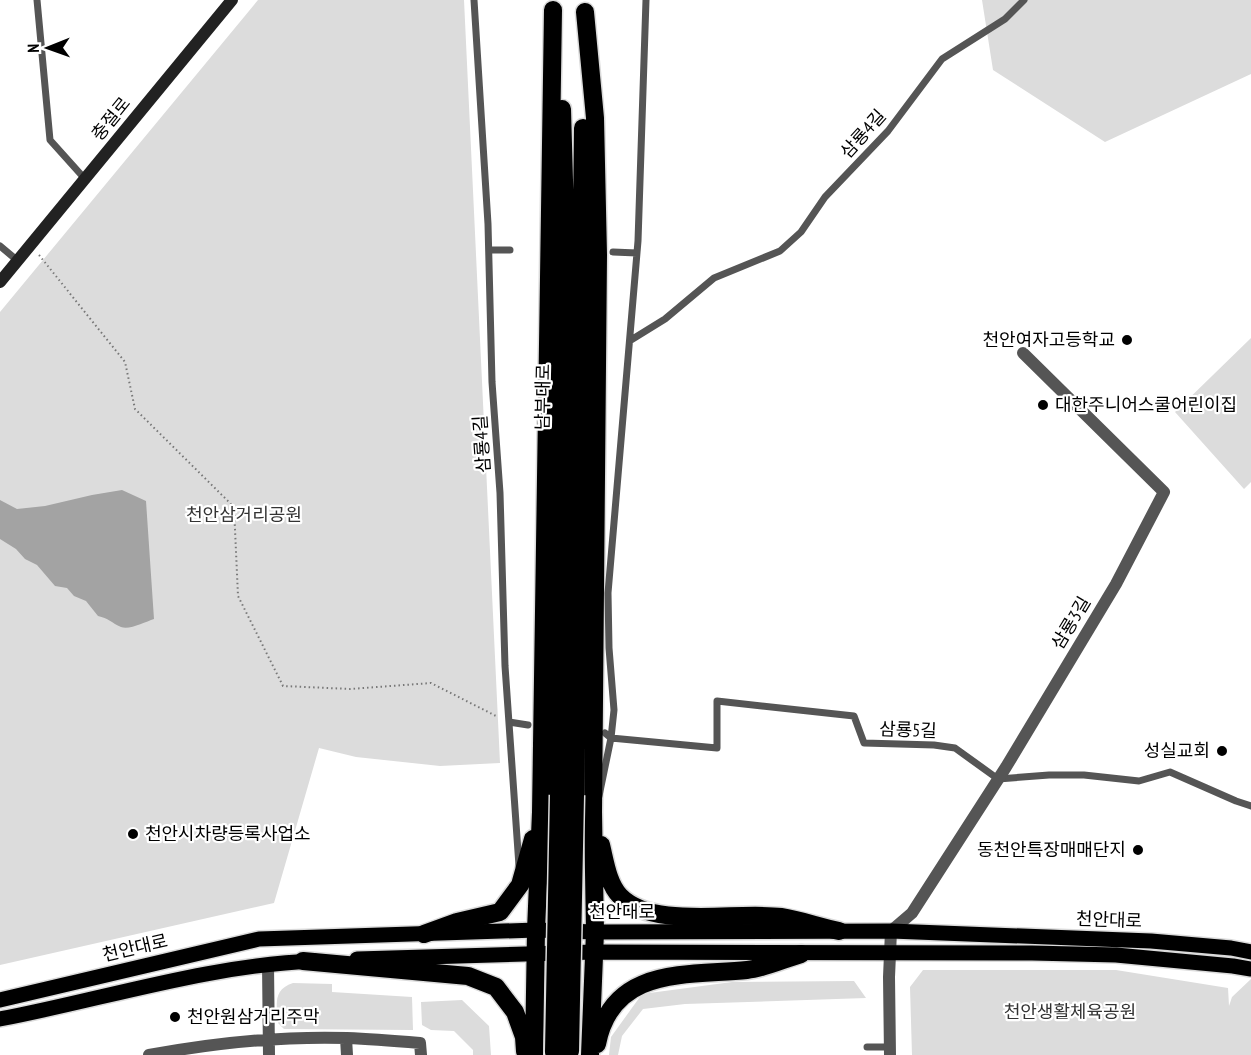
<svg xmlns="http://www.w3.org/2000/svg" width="1251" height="1055" viewBox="0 0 1251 1055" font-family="'PT Sans Narrow','Noto Sans KR',sans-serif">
	<rect width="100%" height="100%" fill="#fff"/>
	<path fill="#dcdcdc" d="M258,0H464L500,763L440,766L356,757L319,748L274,903L0,965V312Z
		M982,0H1251V74L1105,142L993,70Z
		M1251,338V482L1244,489L1175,412Z
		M923,970H1116L1228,988L1229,1006L1232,997L1251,979V1055H912L910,987Z
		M854,981L866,998L685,1004L643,1009L622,1036L618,1055H609L611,1037L642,994L732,982Z
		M293,983L332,984V992L412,997L413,1030L284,1029L278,1023C277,1005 272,990 293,983Z
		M462,1000L489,1026L491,1055H473V1050L454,1031L431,1030L422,1025L421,1002Z"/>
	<path fill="#a3a3a3" d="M122,490L146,501L154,619C145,622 130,630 121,627C112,623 108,618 98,616L86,601L74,596L67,588L55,586L37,565L25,559L16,549L0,539V500L17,509L45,506L92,495Z"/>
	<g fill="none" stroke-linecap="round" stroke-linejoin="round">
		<g stroke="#dbdbdb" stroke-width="18">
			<path id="primary" d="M357,959L594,952L1032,953L1116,955L1233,966L1251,969
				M0,1000L259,939L536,930L595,932L891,931L1151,941L1231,948L1251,952
				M0,1019C105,999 208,965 315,961"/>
		</g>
		<g stroke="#dbdbdb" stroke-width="21">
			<path id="highway" d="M585,12L595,118L598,255L593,812L595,932L590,1055
				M559,795L564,361L565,216L562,109
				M575,795L583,128
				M601,845C605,861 608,884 620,896C653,930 736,911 781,917C800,920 820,927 839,931
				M424,934L457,922L500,912L520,885L533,839
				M303,961L468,976L496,987L515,1012L524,1037L525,1051
				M597,1044C612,966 686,976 747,970C765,968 784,959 801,954
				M534,1055L536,930L541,812L553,10"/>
		</g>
		<path stroke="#777" stroke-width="2" stroke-dasharray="1.5 3" stroke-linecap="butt" d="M39,255L125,362L135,409L234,507L238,596L283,686L350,689L431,683L498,717"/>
		<path stroke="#555" stroke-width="7" d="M37,0L50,140L85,179
			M474,0L488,224L492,382L500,493L505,666L519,866
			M0,246L18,261
			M489,250H510
			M613,252L637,253
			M631,340L665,319L714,278L780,251L801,232L825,197L888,131L942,59L1005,19L1024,0
			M509,722L528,725
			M605,733L611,738L717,748V701L854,716L864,743L934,745L955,748L998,779L1049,775H1084L1139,781L1170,772L1236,801L1251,806
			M599,796L611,738L614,710L609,648L608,593L638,241L646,0
			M867,1047H890"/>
		<path stroke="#555" stroke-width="12" d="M268,964L269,1055
			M346,1038L347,1055
			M149,1055C214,1043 281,1036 347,1038C371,1039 396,1041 420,1043L421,1055
			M890,1055L889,977L891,931L912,913L1006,767L1116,584L1164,492L1023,353"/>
		<path stroke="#222" stroke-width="12" d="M0,282L232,0"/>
		<use href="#primary" stroke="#000" stroke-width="15"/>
		<use href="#highway" stroke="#000" stroke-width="18"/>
		<g stroke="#dbdbdb" stroke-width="21" stroke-linecap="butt">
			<path id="highway-bridge" d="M570,1051L575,795
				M554,1052L559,795"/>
		</g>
		<use href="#highway-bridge" stroke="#000" stroke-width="18"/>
	</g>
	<g fill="#000" stroke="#fff" stroke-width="2">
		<circle cx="1127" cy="340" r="6"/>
		<circle cx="1043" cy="405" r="6"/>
		<circle cx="1222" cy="751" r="6"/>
		<circle cx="133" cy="834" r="6"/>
		<circle cx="1138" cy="850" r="6"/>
		<circle cx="175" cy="1017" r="6"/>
	</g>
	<g text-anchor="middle" stroke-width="4.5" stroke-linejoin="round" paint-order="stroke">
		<g font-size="18" fill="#000" stroke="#fff">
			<text transform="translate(111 119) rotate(-51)" y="6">충절로</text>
			<text transform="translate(863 134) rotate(-48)" y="6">삼룡4길</text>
			<text transform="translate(543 397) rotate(-89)" y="6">남부대로</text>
			<text transform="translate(482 444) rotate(-94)" y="6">삼룡4길</text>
			<text transform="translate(1071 623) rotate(-59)" y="6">삼룡3길</text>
			<text transform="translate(908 730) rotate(2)" y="6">삼룡5길</text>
			<text x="622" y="918">천안대로</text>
			<text transform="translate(1109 920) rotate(2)" y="6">천안대로</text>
			<text transform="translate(135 948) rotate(-13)" y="6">천안대로</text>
		</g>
		<g font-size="18" fill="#000" stroke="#fff" text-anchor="end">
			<text x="1115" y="346">천안여자고등학교</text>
			<text x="1055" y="411" text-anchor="start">대한주니어스쿨어린이집</text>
			<text x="1210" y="757">성실교회</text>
			<text x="145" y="840" text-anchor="start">천안시차량등록사업소</text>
			<text x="1126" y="856">동천안특장매매단지</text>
			<text x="187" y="1023" text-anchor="start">천안원삼거리주막</text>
		</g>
		<g font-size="18" fill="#333" stroke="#fff">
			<text x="244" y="521">천안삼거리공원</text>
			<text x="1070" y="1018">천안생활체육공원</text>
		</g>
	</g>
	<g transform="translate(48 48) rotate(269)" stroke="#ffffff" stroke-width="4.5" paint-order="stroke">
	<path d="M0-4.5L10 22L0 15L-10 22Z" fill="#000000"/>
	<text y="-9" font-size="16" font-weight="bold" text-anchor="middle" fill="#000000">N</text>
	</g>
</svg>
